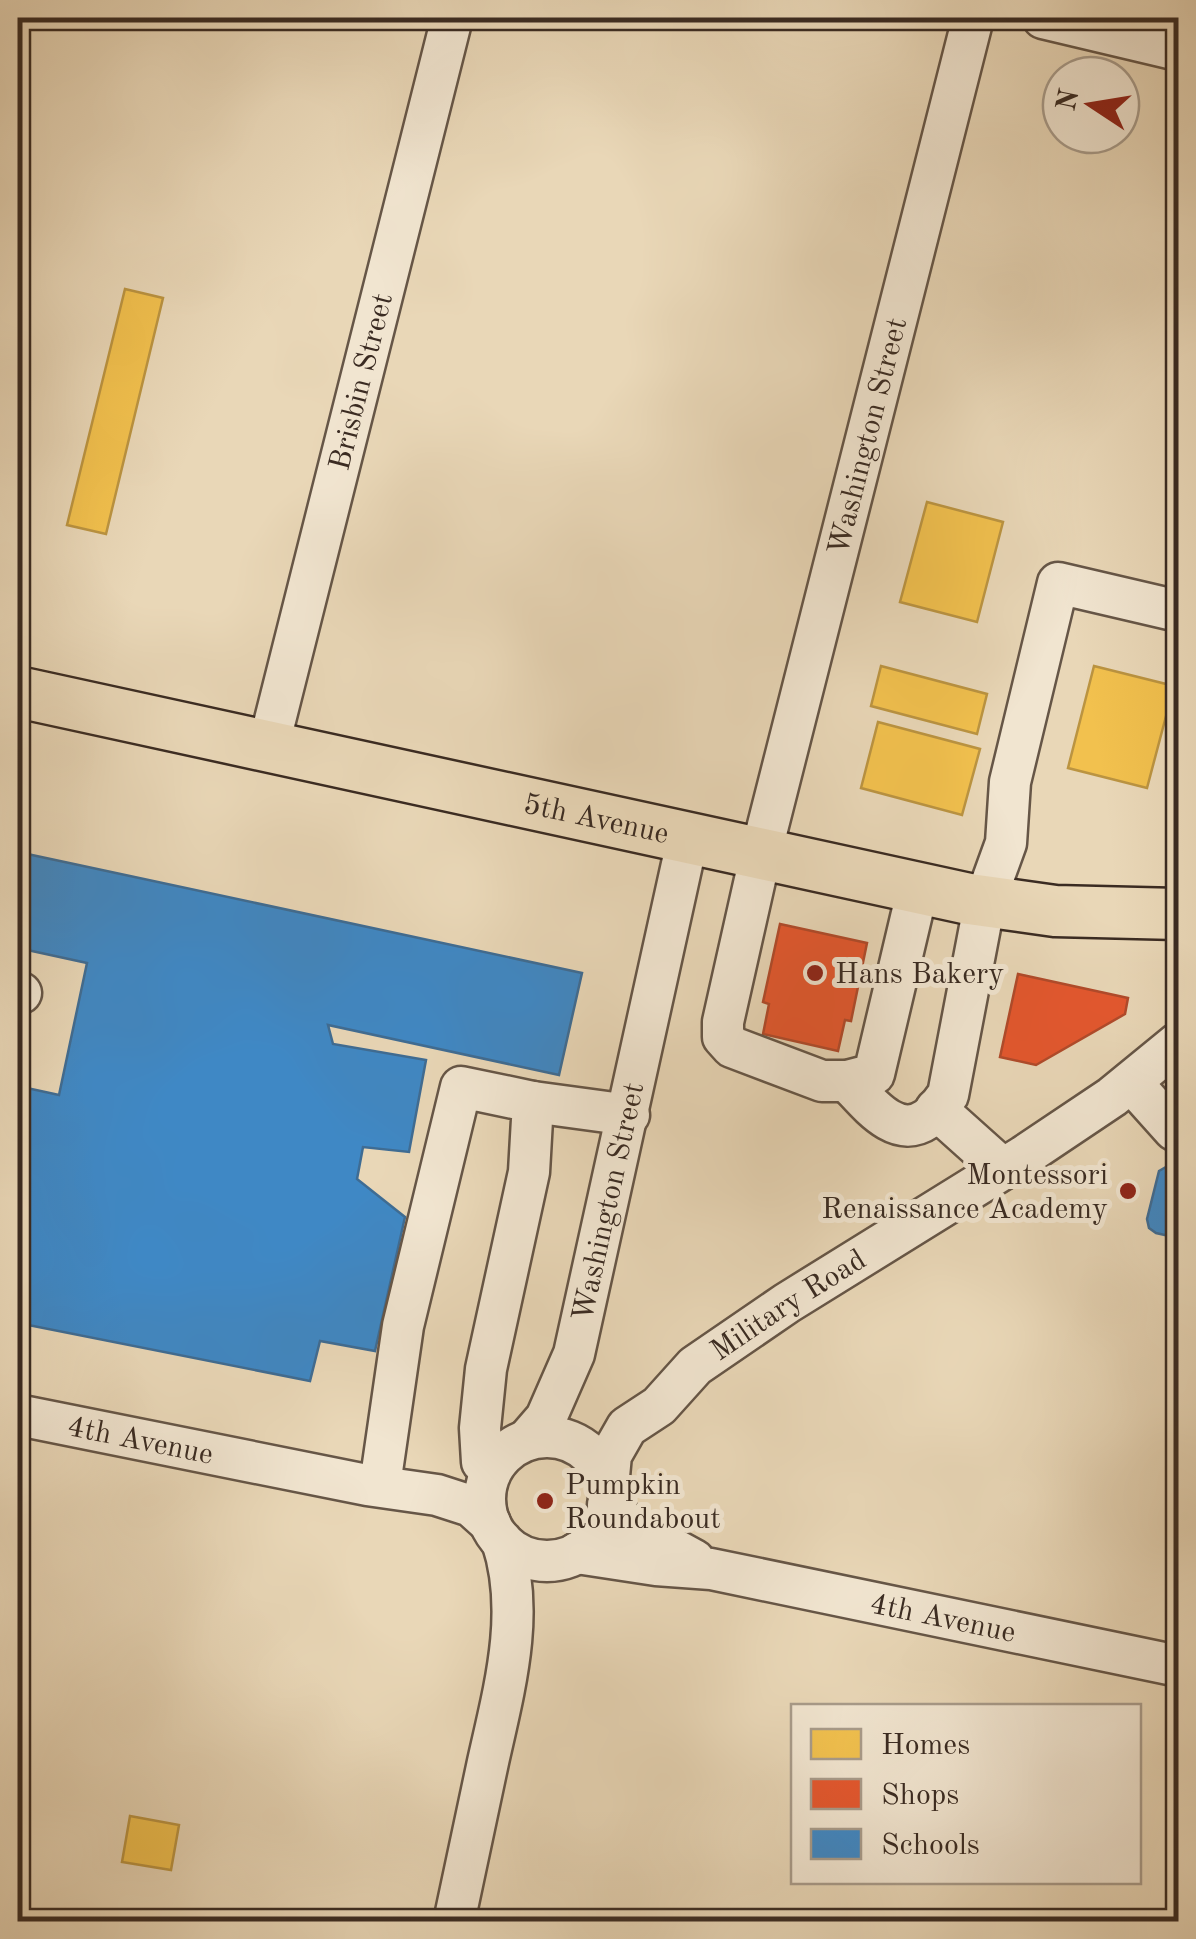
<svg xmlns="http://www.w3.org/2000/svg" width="1196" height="1939" viewBox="0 0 1196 1939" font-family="'Old Standard TT',serif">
	<rect width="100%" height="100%" fill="#e9d7b7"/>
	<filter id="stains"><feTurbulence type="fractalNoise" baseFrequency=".002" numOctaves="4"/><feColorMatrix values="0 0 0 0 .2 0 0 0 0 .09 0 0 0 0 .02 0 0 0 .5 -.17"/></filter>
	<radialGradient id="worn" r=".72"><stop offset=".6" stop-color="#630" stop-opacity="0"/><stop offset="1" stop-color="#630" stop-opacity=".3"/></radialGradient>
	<path fill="#f2c14e" stroke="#bb9441" stroke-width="2.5" d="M125,289L163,298L106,534L67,525Z
		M927,502L1003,522L977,622L900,602Z
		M881,666L987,694L977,734L871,706Z
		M1094,666L1174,686L1147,788L1068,768Z
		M878,722L980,749L962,815L861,788Z
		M130,1816L179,1825L171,1870L122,1862Z"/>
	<path fill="#e4572e" stroke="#b14a2a" stroke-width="2.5" d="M780,924L867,943L851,1021L845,1020L838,1051L763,1034L769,1004L763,1002Z
		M1018,974L1128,998L1125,1014L1036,1065L1000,1057Z"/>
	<path fill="#3f88c5" stroke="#3e6c94" stroke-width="2.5" d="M18,852L582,973L559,1075L328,1025L333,1044L426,1060L409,1152L363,1147L357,1179L405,1217L375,1351L320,1341L310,1381L18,1323V1086L59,1095L87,963L18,948Z
		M1171,1164L1178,1166V1238L1156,1233L1149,1228L1147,1219L1159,1171Z"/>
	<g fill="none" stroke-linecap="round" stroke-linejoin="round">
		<g stroke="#665647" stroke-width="45">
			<g id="minor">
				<path d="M1043,18L1178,50"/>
				<path id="s1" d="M268,748L452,18"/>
				<path id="s2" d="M918,888L874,1074L847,1081H822L732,1047L723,1037V1022L761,853L973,18"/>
				<path d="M18,992L21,993"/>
				<path d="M847,1081C867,1101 895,1141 927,1119C935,1114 942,1102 948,1095L985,901L1006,843L1010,782L1058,583L1178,611"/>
				<path d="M1131,1082L1174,1130H1178"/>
				<path d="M533,1102L629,1115"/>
				<path d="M936,1109L1003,1169"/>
				<path id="s3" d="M18,1415L367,1485L437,1495L471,1506L490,1523"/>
				<circle cx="547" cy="1499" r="62"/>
				<path id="s4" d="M527,1440L546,1418L574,1354L688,837"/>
				<path d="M380,1485L403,1326L461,1087L533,1102L529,1172L486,1369L480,1428L482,1462"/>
				<path id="s5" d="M608,1487L611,1455L627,1427L659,1406L695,1366L787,1303L1024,1156L1112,1097L1178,1043"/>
				<path d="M608,1505L626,1523L694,1560"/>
				<path id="s6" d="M577,1553L656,1565L711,1569L1178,1666"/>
				<path d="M454,1922C465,1868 477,1815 488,1762C504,1690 526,1613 502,1541"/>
			</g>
		</g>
		<g stroke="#3a2b22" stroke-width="55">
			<g id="major">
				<path id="s7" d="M18,692L969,899L1055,911L1178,914"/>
			</g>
		</g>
		<use href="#minor" stroke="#f1e5d0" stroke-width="40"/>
		<use href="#major" stroke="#e9d7b7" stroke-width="50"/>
	</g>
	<g fill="#8f2418" stroke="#f1e5d0" stroke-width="4">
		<circle cx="815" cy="973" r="10"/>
		<circle cx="1128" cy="1191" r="10"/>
		<circle cx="545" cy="1501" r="10"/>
	</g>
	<g text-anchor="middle" stroke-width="10" stroke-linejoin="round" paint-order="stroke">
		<g font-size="30" fill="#3a2b22" stroke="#f1e5d0">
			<text dy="10" stroke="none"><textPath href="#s1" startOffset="378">Brisbin Street</textPath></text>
			<text dy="10" stroke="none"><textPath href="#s2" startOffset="972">Washington Street</textPath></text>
			<text dy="10" stroke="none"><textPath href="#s7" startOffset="592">5th Avenue</textPath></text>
			<text dy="10" stroke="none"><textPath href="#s4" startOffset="255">Washington Street</textPath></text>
			<text dy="10" stroke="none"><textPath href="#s5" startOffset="268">Military Road</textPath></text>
			<text dy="10" stroke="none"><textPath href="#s3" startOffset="125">4th Avenue</textPath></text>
			<text dy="10" stroke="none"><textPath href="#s6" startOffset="372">4th Avenue</textPath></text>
		</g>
		<g font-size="30" fill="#3a2b22" stroke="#f1e5d0" text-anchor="start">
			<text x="835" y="983">Hans Bakery</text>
			<text x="1108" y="1184" text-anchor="end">Montessori<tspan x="1108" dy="34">Renaissance Academy</tspan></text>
			<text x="565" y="1494">Pumpkin<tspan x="565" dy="34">Roundabout</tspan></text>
		</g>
	</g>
	<rect width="1196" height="1939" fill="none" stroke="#e9d7b7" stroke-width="60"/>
	<rect x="20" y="20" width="1156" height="1899" fill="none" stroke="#3a2b22" stroke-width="5"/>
	<rect x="30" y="30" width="1136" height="1879" fill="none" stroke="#3a2b22" stroke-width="2.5"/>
	<rect x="791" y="1704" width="350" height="180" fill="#f1e5d0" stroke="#a89b8a" stroke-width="2.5"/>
	<rect x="811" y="1729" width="50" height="30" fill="#f2c14e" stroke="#a89b8a" stroke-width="2.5"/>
	<text x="881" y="1754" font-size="30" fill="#3a2b22">Homes</text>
	<rect x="811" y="1779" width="50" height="30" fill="#e4572e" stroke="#a89b8a" stroke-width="2.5"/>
	<text x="881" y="1804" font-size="30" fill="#3a2b22">Shops</text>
	<rect x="811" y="1829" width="50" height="30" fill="#3f88c5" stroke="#a89b8a" stroke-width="2.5"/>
	<text x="881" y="1854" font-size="30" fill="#3a2b22">Schools</text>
	<g transform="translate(1091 105) rotate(282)"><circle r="48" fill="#f1e5d0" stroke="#a89b8a" stroke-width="2.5"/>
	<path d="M0-8L18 38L0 25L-18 38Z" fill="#8f2418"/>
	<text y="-15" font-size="28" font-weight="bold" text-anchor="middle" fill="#3a2b22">N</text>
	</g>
	<rect width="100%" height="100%" filter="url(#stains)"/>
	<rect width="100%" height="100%" fill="url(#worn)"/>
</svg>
